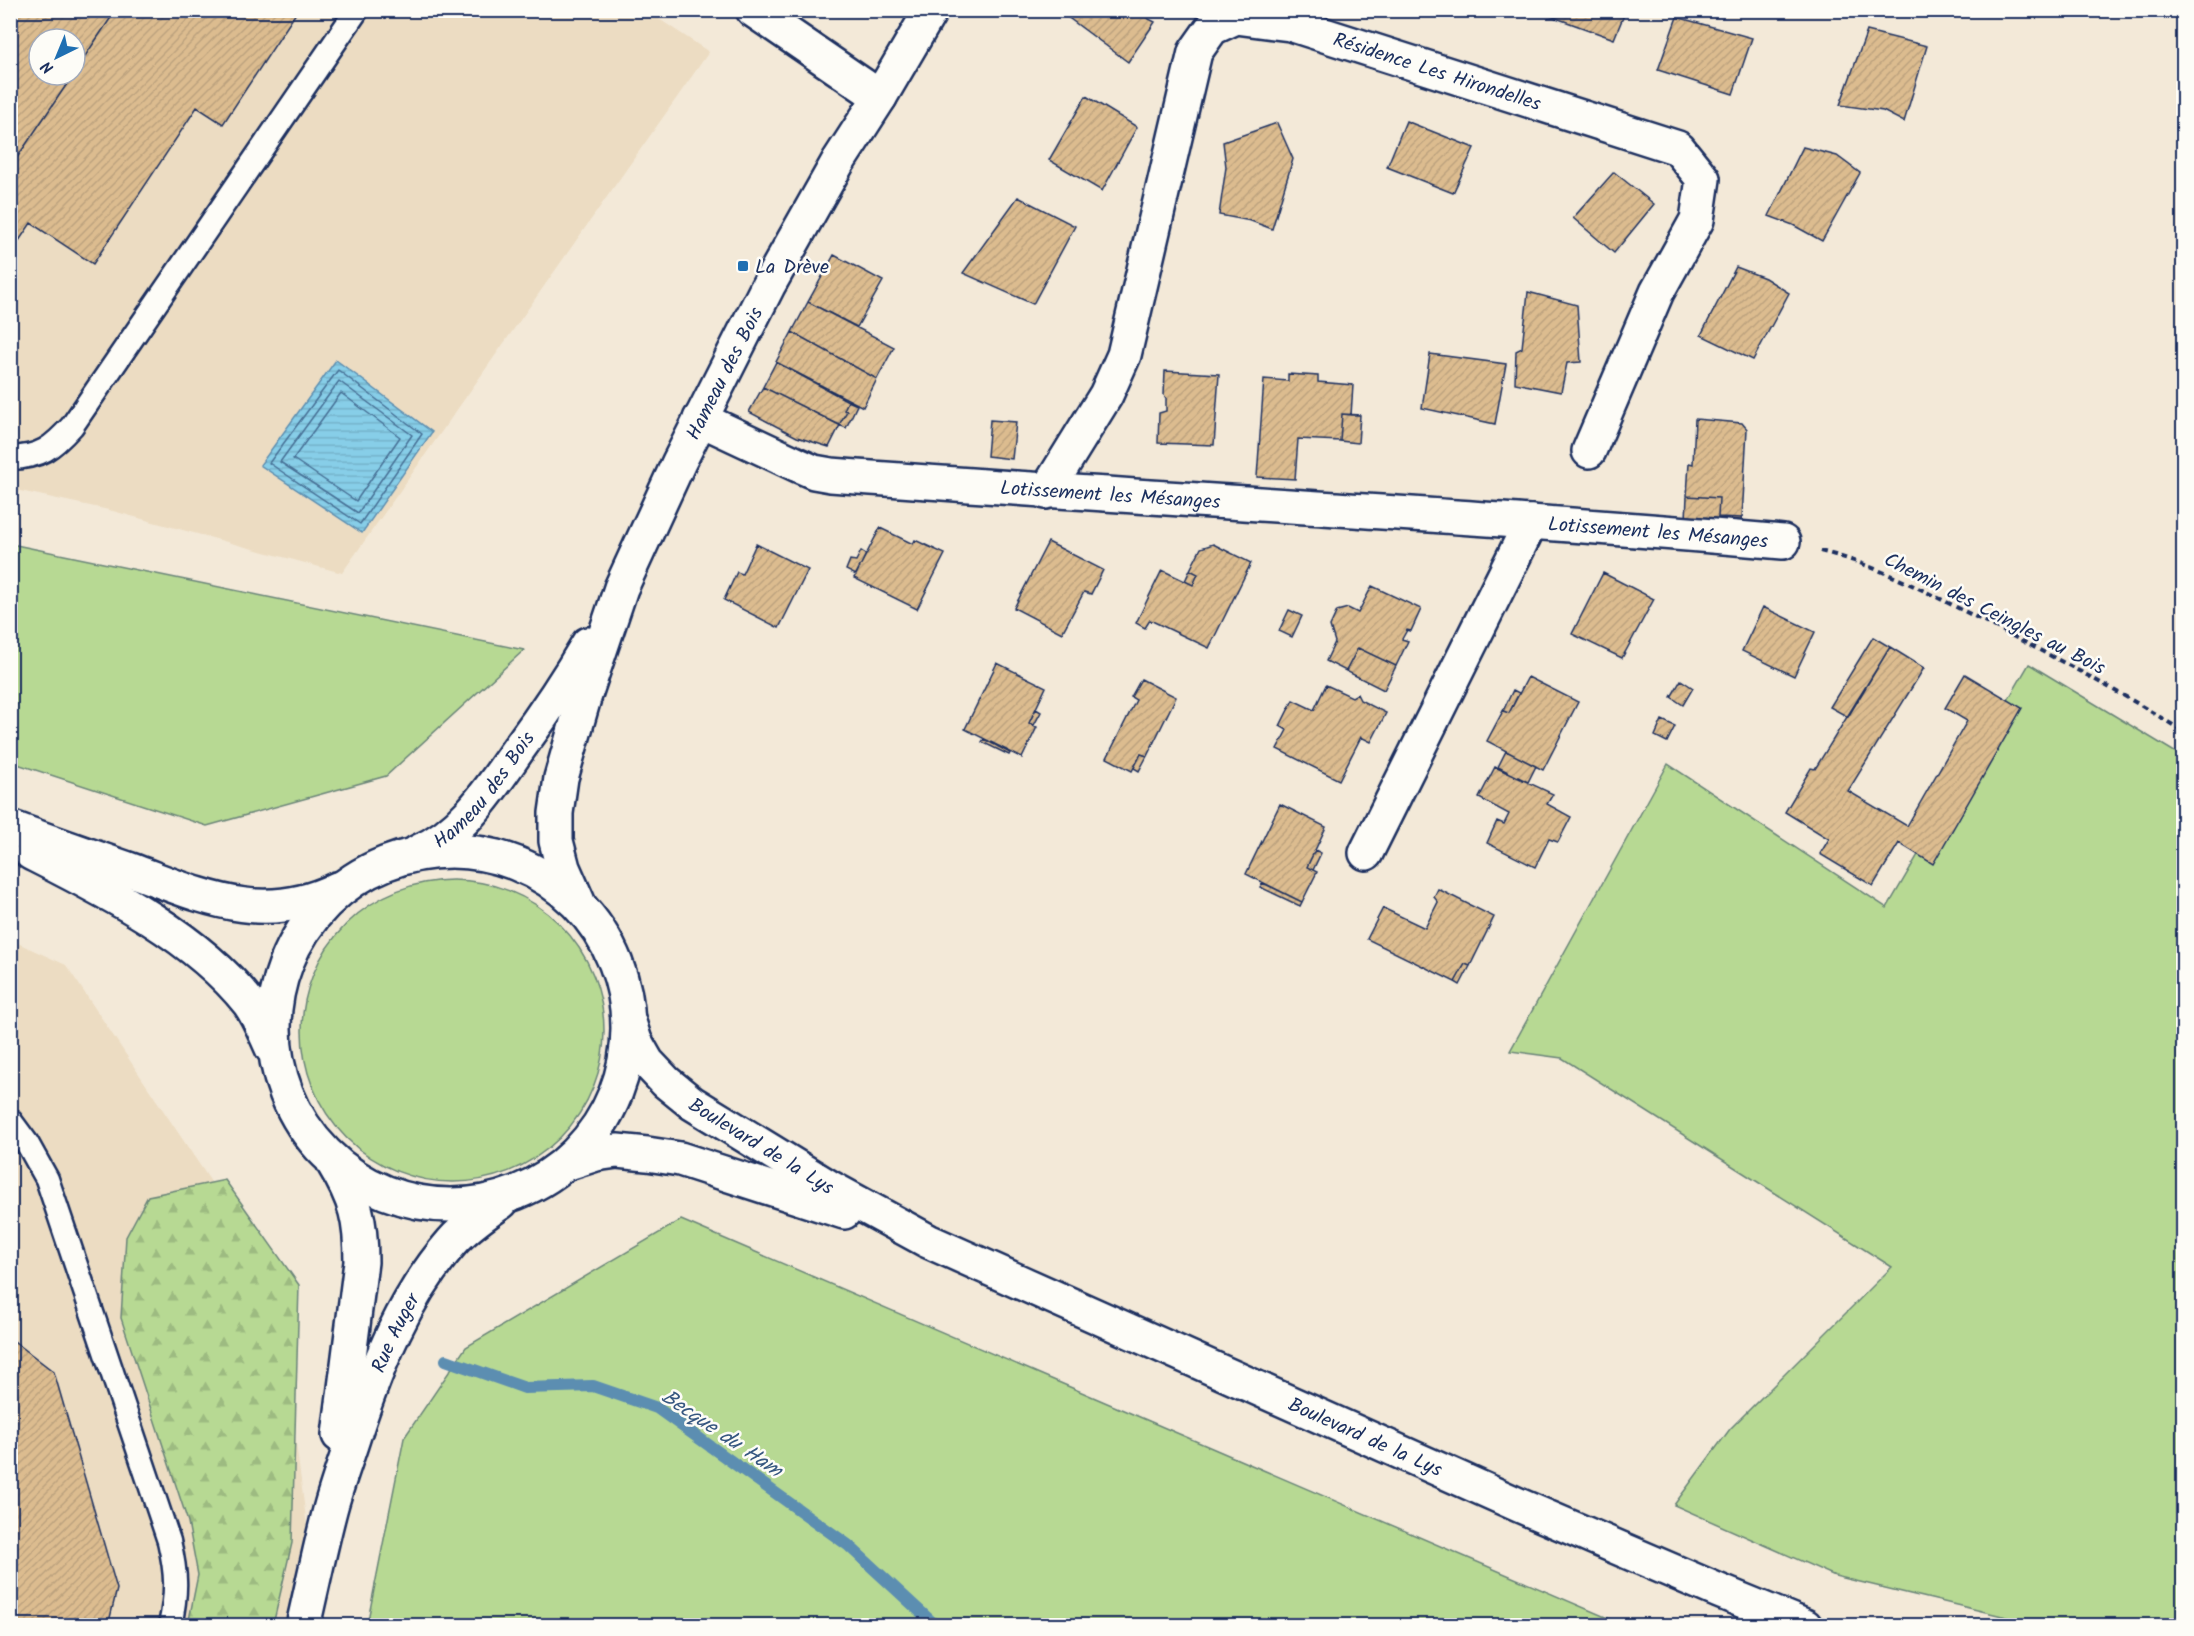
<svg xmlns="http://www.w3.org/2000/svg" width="2194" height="1636" viewBox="0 0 2194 1636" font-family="Kalam,sans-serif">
	<defs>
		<pattern id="forest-firs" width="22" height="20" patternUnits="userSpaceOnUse" patternTransform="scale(1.5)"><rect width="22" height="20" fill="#b7d993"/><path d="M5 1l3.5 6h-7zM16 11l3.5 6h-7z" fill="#9dbb81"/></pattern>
		<pattern id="water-rules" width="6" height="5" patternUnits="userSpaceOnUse" patternTransform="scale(1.5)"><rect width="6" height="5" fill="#87cee8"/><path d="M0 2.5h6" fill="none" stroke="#74b1c9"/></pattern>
		<pattern id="building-hatch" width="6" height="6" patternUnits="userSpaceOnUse" patternTransform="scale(1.5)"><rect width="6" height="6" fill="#dcbc8f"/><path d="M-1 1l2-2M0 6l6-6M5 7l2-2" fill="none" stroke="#bca27e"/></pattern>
	</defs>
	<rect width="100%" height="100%" fill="#f3e9d8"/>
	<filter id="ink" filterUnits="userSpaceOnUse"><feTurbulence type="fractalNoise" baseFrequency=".0167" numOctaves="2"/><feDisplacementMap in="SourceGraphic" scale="12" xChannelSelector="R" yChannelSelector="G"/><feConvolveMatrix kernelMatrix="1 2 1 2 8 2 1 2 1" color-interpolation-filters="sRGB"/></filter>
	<g filter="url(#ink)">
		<path fill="#ecdcc2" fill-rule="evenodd" d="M11,11H647L709,52L342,573L109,510L11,489ZM39,39H75V75H39Z
			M11,940L66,965L274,1276L320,1625L11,1626Z"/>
		<path fill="#b7d993" stroke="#698478" stroke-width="1.5" d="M11,544L524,650L386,776L207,826L11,762Z
			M2029,664L2183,757V1625H2040L1835,1576L1674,1505L1730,1429L1892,1267L1562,1058L1510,1051L1668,764L1887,908Z
			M302 1031a151 151 0 1 1 302 0a151 151 0 1 1-302 0Z
			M681,1220L1624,1625H367L404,1438L466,1347Z"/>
		<path fill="url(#forest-firs)" stroke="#698478" stroke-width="1.5" d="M225,1180L299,1285L292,1543L273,1625H188L198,1575L188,1522L121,1318L126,1237L148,1196Z"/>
		<path fill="url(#water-rules)" stroke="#5c8eb1" stroke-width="1.5" d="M336,360L432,432L362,533L260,465Z"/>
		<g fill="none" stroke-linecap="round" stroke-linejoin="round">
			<path stroke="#466f95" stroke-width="1.5" d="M338,370L422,434L360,524L269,463Z
				M339,381L412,435L358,513L280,462Z
				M341,393L400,437L356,501L293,459Z"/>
			<path stroke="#5c8eb1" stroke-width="12" d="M446,1360L525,1388L593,1386L657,1408L848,1545L936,1626"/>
		</g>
		<path fill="url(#building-hatch)" stroke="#1b2f5e" stroke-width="1.5" d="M10,10H116L75,71V39H39V75H73L10,168Z
			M116,10H298L223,124L197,107L93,264L31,223L10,254V168L73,75H75V71Z
			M1058,10H1132L1155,22L1128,62Z
			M1534,10H1626L1614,39Z
			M1677,17L1752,38L1733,94L1658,70Z
			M1867,31L1927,46L1904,122L1883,111L1840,105Z
			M1086,96L1137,127L1102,191L1049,160Z
			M1406,121L1474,148L1453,193L1387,167Z
			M1277,123L1293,159L1272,229L1251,221L1219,215L1226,167L1223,142Z
			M1803,147L1837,156L1860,173L1822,241L1793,225L1769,216Z
			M1614,172L1654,204L1614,253L1573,218Z
			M1018,197L1075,226L1033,304L963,273Z
			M834,255L883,281L857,327L808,302Z
			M1736,267L1765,278L1789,293L1753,360L1701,335Z
			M1528,292L1577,305L1581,362L1567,363L1561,392L1515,383L1516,351L1522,348Z
			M808,302L894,347L877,379L792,332Z
			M792,332L877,379L863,407L776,362Z
			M1430,354L1506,364L1495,424L1422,408Z
			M776,362L848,401L844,410L847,411L839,425L763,387Z
			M1165,371L1219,374L1214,445L1158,443L1159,413L1166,411V398L1164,395Z
			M1288,374L1318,376V382L1353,385L1351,415L1342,414L1340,441L1298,439L1295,479L1257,477L1264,379L1288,381Z
			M763,387L840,425L829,447L797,437L749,412Z
			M848,401L857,405L846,428L839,425L847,411L844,410Z
			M1342,414L1360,415L1358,443L1340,441Z
			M1695,419L1742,423L1747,429L1742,518L1718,517L1719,498L1687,496L1689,463L1693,464Z
			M990,420L1016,422L1012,459L987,456Z
			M1687,496L1719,498L1718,517L1742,518L1741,523L1686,520Z
			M880,528L913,544L915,540L945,554L917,609L854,578Z
			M1048,542L1103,570L1091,594L1084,592L1062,633L1014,608Z
			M756,544L808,570L779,628L724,600L737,572L742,574Z
			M1213,544L1251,563L1209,648L1150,620L1145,628L1136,623L1162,570L1193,585L1198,574L1190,570L1201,548Z
			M861,551L866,554L856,575L846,570L850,560L856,561Z
			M1190,570L1198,574L1193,585L1185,581Z
			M1603,573L1654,599L1622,658L1572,634Z
			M1372,586L1421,609L1411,631L1407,630L1402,639L1408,641L1396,666L1358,648L1346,671L1326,661L1335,642L1330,626L1337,611L1348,608L1358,613Z
			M1763,607L1815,632L1794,676L1742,651Z
			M1289,610L1302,616L1292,637L1279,631Z
			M1873,637L1890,647L1848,717L1830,707Z
			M1890,647L1924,668L1848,791L1907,826L1967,721L1945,708L1965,674L2022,708L1933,864L1899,843L1873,886L1820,854L1829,839L1785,812L1811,768L1815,769Z
			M1358,648L1396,666L1384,690L1346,671Z
			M997,663L1046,687L1029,723L1037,727L1022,758L965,729Z
			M1528,677L1578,702L1543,770L1487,741L1503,711L1509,713Z
			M1141,679L1176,697L1147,756L1141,754L1132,771L1107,758L1136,700L1131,697Z
			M1681,680L1693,688L1683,705L1671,697Z
			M1326,685L1352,697L1357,694L1360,700L1386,713L1371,742L1361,737L1339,780L1277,749L1287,730L1280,726L1293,700L1314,710Z
			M1513,690L1519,693L1509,713L1503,711Z
			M1036,709L1041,712L1034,725L1029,723Z
			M1662,720L1675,726L1667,742L1655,736Z
			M984,739L1010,753L1009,755L982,742Z
			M1506,751L1536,766L1528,782L1498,767Z
			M1141,754L1147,756L1139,771L1134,768Z
			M1495,767L1553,794L1547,804L1571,817L1558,842L1549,839L1535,867L1487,843L1497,821L1504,824L1509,814L1479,798Z
			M1280,804L1326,827L1307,867L1317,872L1302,902L1246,874Z
			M1315,850L1321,853L1313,870L1307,867Z
			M1263,883L1302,902L1300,906L1260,887Z
			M1438,889L1494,917L1470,966L1465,964L1455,982L1367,939L1383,908L1425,928L1438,902L1434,897Z
			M1465,964L1470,966L1460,985L1455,982Z
			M10,1338L54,1372L117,1589L108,1626H10Z"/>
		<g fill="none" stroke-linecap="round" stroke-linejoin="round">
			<g stroke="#1b2f5e" stroke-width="27">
				<path id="lane" d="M10,458C41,457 52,448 72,426L357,10
					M10,1120L27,1143L47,1179L169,1541C177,1575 177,1592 170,1626"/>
			</g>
			<g stroke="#1b2f5e" stroke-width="38">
				<g id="street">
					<path d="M753,10L880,97"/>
					<path id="s1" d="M700,419L798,465L814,472L831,475C1148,499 1466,514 1783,542"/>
					<path id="s2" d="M1046,492L1106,395L1124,355L1195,52L1212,28L1236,17L1290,24L1678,148L1703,179L1697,220L1657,292L1589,451"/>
					<path d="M1366,853L1531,522"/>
				</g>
			</g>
			<g stroke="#1b2f5e" stroke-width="38">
				<g id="secondary">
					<path d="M10,827C50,842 91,856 131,870C202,896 262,926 337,889"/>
					<circle cx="451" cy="1028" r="177"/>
					<path id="s3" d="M418,852C464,832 491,788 519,748C544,714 567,680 588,644"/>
					<path d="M31,853C106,891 195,935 249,1003C259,1017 265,1033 272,1048"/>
					<path id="s4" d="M578,902L563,868L556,841V813L561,778L584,698L621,588L679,462L768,286L838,162L880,97L931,10"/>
					<path id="s5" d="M628,1019L635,1041L647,1062L666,1082L692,1103L829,1187L928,1241L1521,1506L1719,1591L1805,1626"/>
					<path d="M334,1164C356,1200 361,1221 361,1262L339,1435"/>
					<path d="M565,1164L596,1154L617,1151L647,1154L680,1159L844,1212"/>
					<path id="s6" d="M303,1626C312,1587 320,1548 330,1510C337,1483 347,1458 355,1432C378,1363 404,1297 452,1242C466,1226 484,1214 501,1202"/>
				</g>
			</g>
			<path stroke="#1b2f5e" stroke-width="4" stroke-dasharray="6 4.5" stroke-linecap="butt" d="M1820,551C1878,565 1930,594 1984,621C2051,656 2120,691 2184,732"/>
			<use href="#lane" stroke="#fdfcf7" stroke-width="22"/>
			<use href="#street" stroke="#fdfcf7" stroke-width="33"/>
			<use href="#secondary" stroke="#fdfcf7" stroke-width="33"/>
		</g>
	</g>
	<rect fill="#1f6fb2" stroke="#fdfcf7" stroke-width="2" x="737" y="260" width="12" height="12" rx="3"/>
	<g text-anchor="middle" stroke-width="5" stroke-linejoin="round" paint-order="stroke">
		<g font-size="20" fill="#1b2f5e" stroke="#fdfcf7">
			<text dy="7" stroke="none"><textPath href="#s2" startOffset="734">Résidence Les Hirondelles</textPath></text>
			<text dy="7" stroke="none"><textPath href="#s4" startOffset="566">Hameau des Bois</textPath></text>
			<text dy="7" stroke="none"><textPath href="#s1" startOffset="423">Lotissement les Mésanges</textPath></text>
			<text dy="7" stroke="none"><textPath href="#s1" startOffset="972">Lotissement les Mésanges</textPath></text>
			<text transform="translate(1995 613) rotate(27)" y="7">Chemin des Ceingles au Bois</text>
			<text dy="7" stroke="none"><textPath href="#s3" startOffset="92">Hameau des Bois</textPath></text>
			<text dy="7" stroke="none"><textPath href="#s5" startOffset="190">Boulevard de la Lys</textPath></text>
			<text dy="7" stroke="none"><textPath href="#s6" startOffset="308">Rue Auger</textPath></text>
			<text dy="7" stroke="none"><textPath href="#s5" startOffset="861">Boulevard de la Lys</textPath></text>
		</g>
		<g font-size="20" fill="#1b2f5e" stroke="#fdfcf7" text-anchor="start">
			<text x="755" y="273">La Drève</text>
		</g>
		<g font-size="21" font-style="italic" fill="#365780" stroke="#fdfcf7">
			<text transform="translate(722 1433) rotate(34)" y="7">Becque du Ham</text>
		</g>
	</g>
	<rect width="2194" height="1636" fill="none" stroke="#fdfcf7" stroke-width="36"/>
	<rect x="18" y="18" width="2158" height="1600" fill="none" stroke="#1b2f5e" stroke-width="2" filter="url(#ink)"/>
	<g transform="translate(57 57) rotate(223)"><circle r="28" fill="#fdfcf7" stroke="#a3aaba" stroke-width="1.5"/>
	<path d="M0-4.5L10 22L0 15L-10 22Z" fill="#1f6fb2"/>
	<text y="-9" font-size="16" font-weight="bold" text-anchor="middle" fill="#1b2f5e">N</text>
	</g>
</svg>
